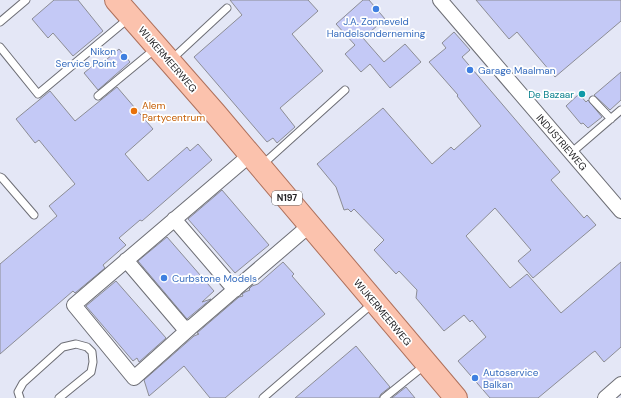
<svg xmlns="http://www.w3.org/2000/svg" width="621" height="398" viewBox="0 0 621 398" font-family="'DM Sans',sans-serif">
	<rect width="100%" height="100%" fill="#f5f6ff"/>
	<path fill="#e4e7f6" d="M0,0H621V398H0Z"/>
	<path fill="#c4c9f6" stroke="#8c8d95" d="M54,0H78L103,31L73,56L53,33L48,38L32,19Z
		M230,0H308L318,11L292,34L323,71L280,108L295,127L277,143L273,138L267,142L194,57L242,15Z
		M363,0H369L385,19L363,38L384,62L405,44L421,62L390,88L370,64L361,72L345,54L355,45L336,24Z
		M476,0H621V21L555,77L517,32L509,39Z
		M454,32L470,50L462,57L560,172L551,180L584,218L587,215L596,225L533,278L518,261L531,250L495,208L466,236L510,288L527,274L561,313L621,262V347L604,362L595,351L592,353L538,398H490L458,361L486,337L472,320L470,322L464,315L444,331L416,298L417,290L399,271L396,274L374,250L384,240L354,209L351,212L348,209L344,210L336,187L317,164L383,108L432,164L451,147L454,150L481,126L457,96L458,95L429,62L446,48L442,43Z
		M119,49L130,62L98,90L84,73L97,62L100,65Z
		M621,72V100L610,110L594,95Z
		M117,87L153,129L125,154L148,181L187,147L190,151L198,144L212,160L142,221L140,220L119,238L126,245L103,265L105,268L75,293L73,291L0,354V264L57,216L49,206L75,184L39,140L35,143L16,119L50,91L75,121Z
		M579,94L586,102L588,100L602,117L588,128L583,123L581,124L566,106Z
		M222,190L269,245L235,273L188,219Z
		M167,237L214,291L202,302L211,299L187,319L138,261Z
		M283,262L294,274L292,276L325,314L225,398H210L184,366L149,396L144,380L194,336L199,334L197,333L239,297L243,296L242,294L245,292L250,290L249,289L252,286L258,284Z
		M116,281L166,338L139,362L137,358L133,361L86,306Z
		M356,346L390,387L381,394L379,398H295Z
		M406,387L415,398H392Z"/>
	<g fill="none" stroke-linecap="round" stroke-linejoin="round">
		<g stroke="#6d6e75" stroke-width="9">
			<path id="service" d="M0,22L26,0
				M0,47L38,94L129,18
				M171,60L227,8
				M98,96L155,49
				M593,100L611,119
				M571,153L621,110
				M262,165L345,90
				M0,177L2,178L34,215
				M20,398L18,392L23,383L63,347L76,344L87,347L92,352L93,362L91,372L59,398
				M263,398L373,303
				M384,398L425,365"/>
		</g>
		<g stroke="#6d6e75" stroke-width="16">
			<path id="minor" d="M440,0L621,211
				M174,219L235,290
				M126,260L183,327L190,328L310,225
				M190,328L134,378L74,305L250,155
				M605,398L621,384"/>
		</g>
		<g stroke="#ae705b" stroke-width="24">
			<path id="primary" d="M116,0L215,113L456,398"/>
		</g>
		<use href="#service" stroke="#fff" stroke-width="7"/>
		<use href="#minor" stroke="#fff" stroke-width="14"/>
		<use href="#primary" stroke="#fbc2ad" stroke-width="22"/>
	</g>
	<g fill="#3f7fe0" stroke="#fff" stroke-width="1.5">
		<circle cx="376" cy="9" r="4"/>
		<circle cx="124" cy="57" r="4"/>
		<circle cx="470" cy="70" r="4"/>
		<circle cx="164" cy="278" r="4"/>
		<circle cx="475" cy="378" r="4"/>
	</g>
	<circle fill="#0f9aa8" stroke="#fff" stroke-width="1.5" cx="582" cy="94" r="4"/>
	<circle fill="#e8710a" stroke="#fff" stroke-width="1.5" cx="134" cy="111" r="4"/>
	<g text-anchor="middle" stroke-width="3.5" stroke-linejoin="round" paint-order="stroke">
		<rect fill="#fff" stroke="#656567" stroke-width="1" x="272" y="191" width="30" height="14" rx="3"/>
		<g font-size="9" font-weight="bold" fill="#232326">
			<text x="287" y="201">N197</text>
		</g>
		<g font-size="10" fill="#366cbe" stroke="#fff" text-anchor="start">
			<text x="376" y="25" text-anchor="middle">J.A. Zonneveld<tspan x="376" dy="12">Handelsonderneming</tspan></text>
			<text x="116" y="55" text-anchor="end">Nikon<tspan x="116" dy="12">Service Point</tspan></text>
			<text x="478" y="74">Garage Maalman</text>
			<text x="172" y="282">Curbstone Models</text>
			<text x="483" y="376">Autoservice<tspan x="483" dy="12">Balkan</tspan></text>
		</g>
		<g font-size="10" fill="#232326" stroke="#fff">
			<text transform="translate(168 59) rotate(49)" y="4">WIJKERMEERWEG</text>
			<text transform="translate(562 142) rotate(49)" y="4">INDUSTRIEWEG</text>
			<text transform="translate(383 312) rotate(50)" y="4">WIJKERMEERWEG</text>
		</g>
		<g font-size="10" fill="#0d838f" stroke="#fff" text-anchor="end">
			<text x="574" y="98">De Bazaar</text>
		</g>
		<g font-size="10" fill="#c56008" stroke="#fff" text-anchor="start">
			<text x="142" y="109">Alem<tspan x="142" dy="12">Partycentrum</tspan></text>
		</g>
	</g>
</svg>
